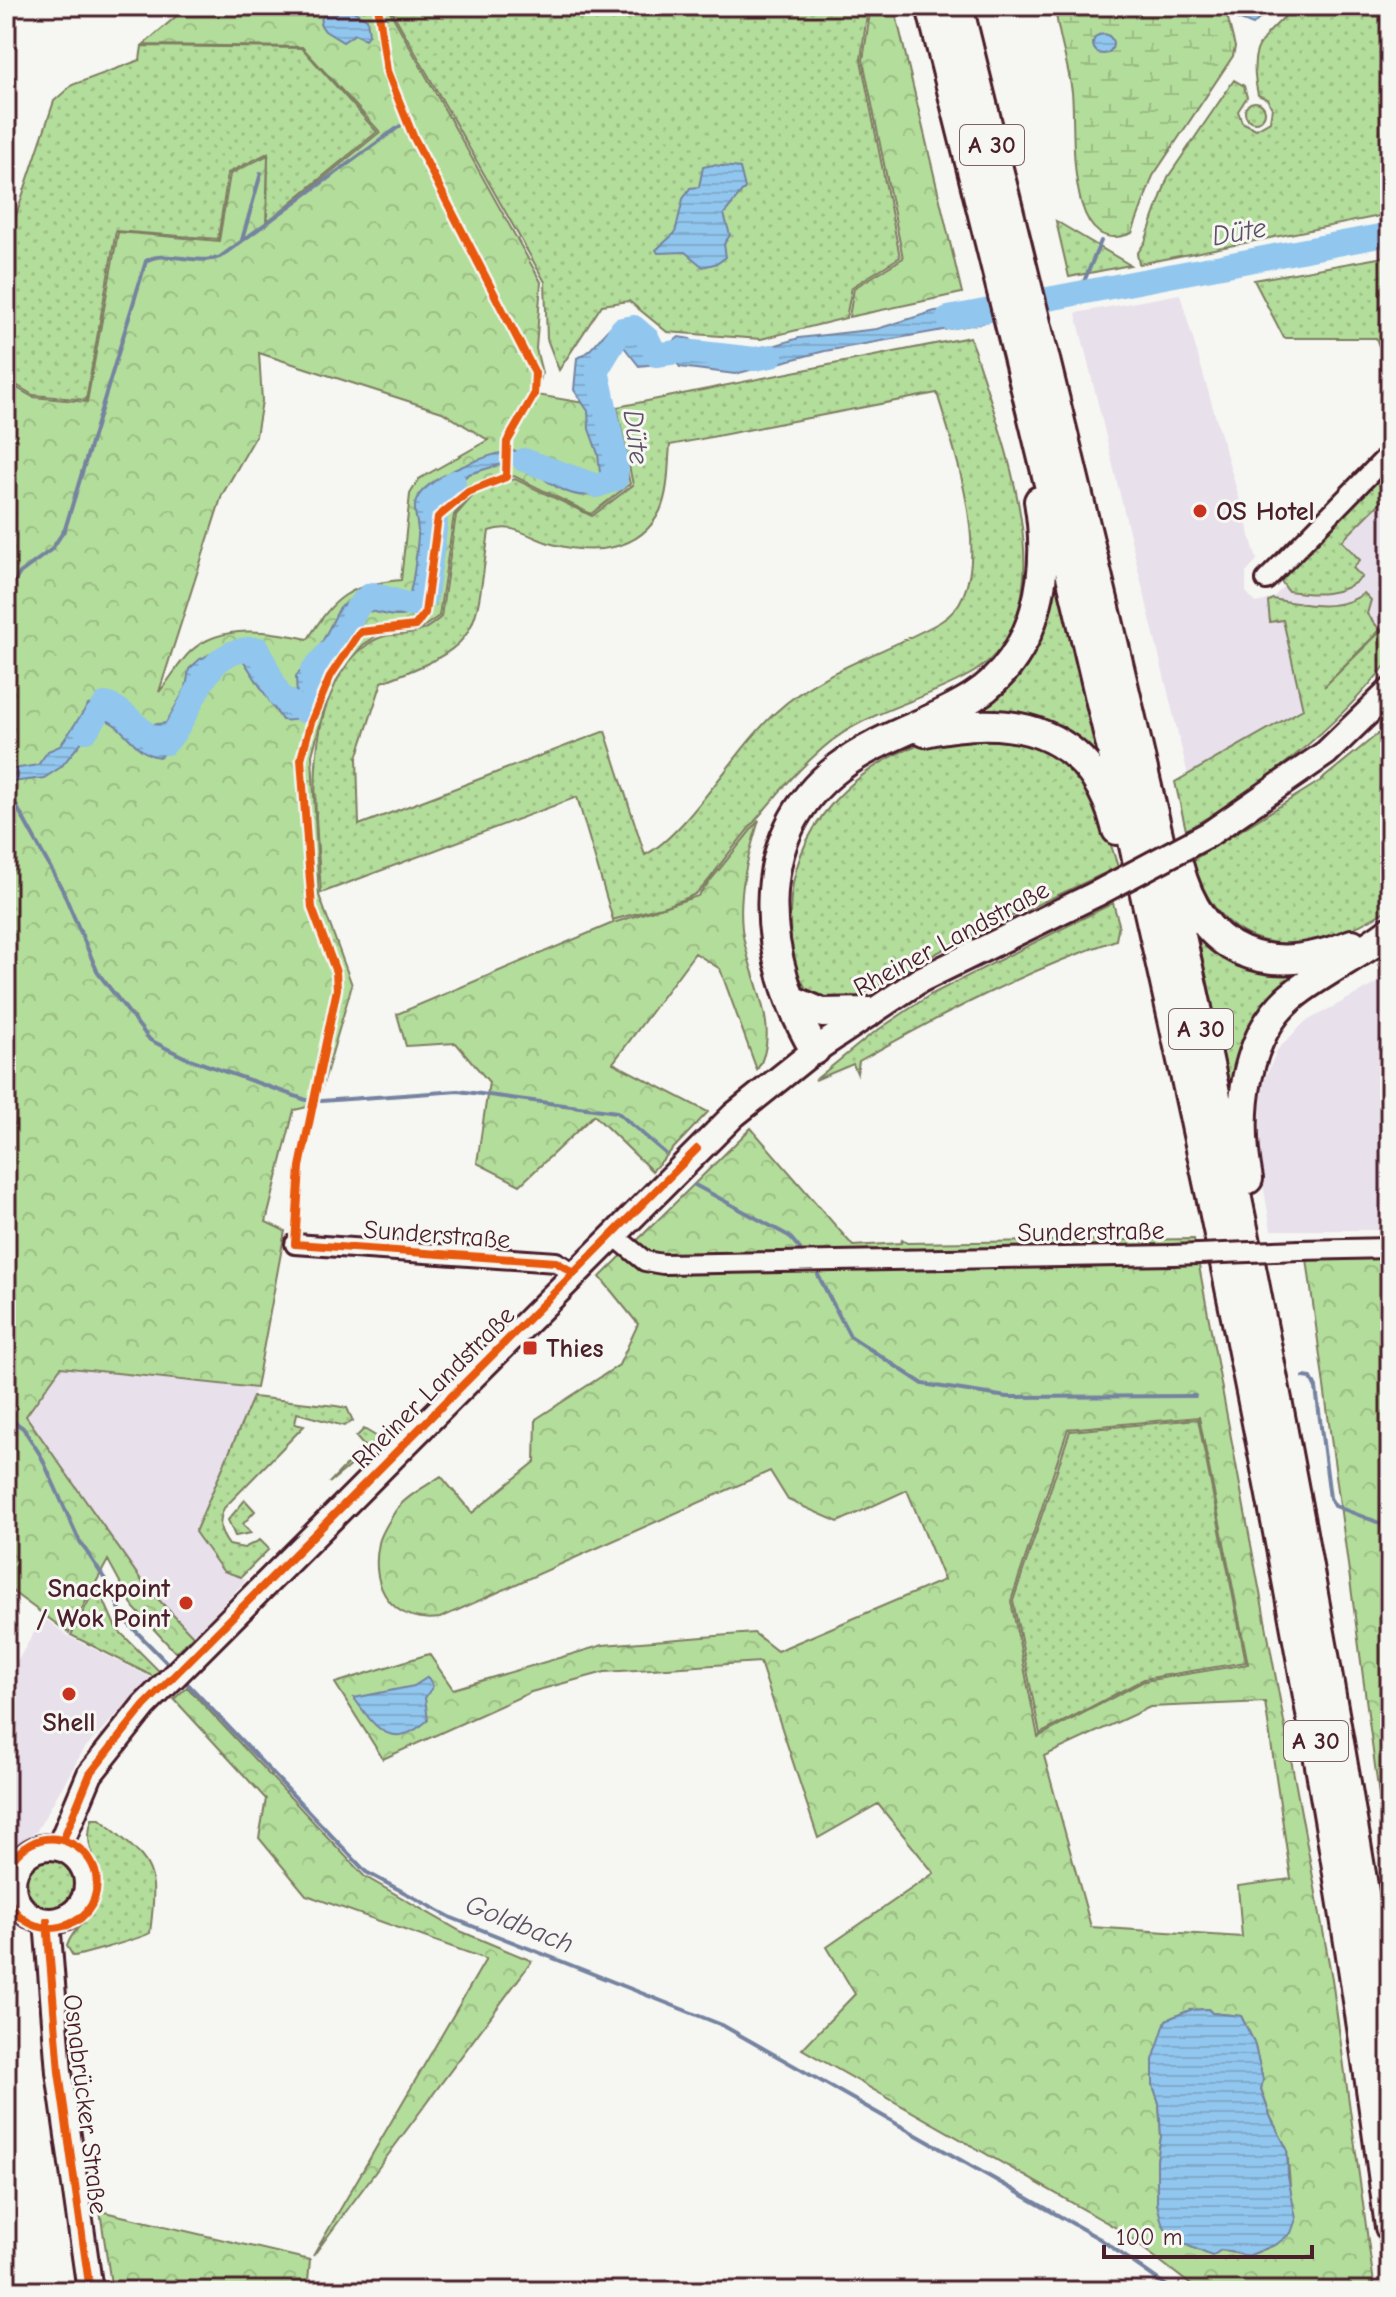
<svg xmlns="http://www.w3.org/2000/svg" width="1396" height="2297" viewBox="0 0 1396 2297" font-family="'Comic Neue',sans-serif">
	<defs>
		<pattern id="grass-dots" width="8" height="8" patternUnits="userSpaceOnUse" patternTransform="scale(2)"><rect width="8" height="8" fill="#b3dd9a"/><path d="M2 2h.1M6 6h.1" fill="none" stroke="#9bbd85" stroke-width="1.8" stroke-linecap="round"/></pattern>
		<pattern id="forest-crowns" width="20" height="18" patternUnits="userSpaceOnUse" patternTransform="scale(2)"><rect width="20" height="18" fill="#b3dd9a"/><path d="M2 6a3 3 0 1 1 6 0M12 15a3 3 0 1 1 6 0" fill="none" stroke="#9bbd85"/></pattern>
		<pattern id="wetland-marsh" width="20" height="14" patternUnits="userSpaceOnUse" patternTransform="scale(2)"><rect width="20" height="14" fill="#b3dd9a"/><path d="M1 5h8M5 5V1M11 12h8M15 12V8" fill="none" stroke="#9bbd85"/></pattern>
		<pattern id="water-rules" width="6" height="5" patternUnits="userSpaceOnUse" patternTransform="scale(2)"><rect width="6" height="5" fill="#91c6ee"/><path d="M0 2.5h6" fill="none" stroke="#7faacc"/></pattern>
	</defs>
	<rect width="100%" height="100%" fill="#f6f6f2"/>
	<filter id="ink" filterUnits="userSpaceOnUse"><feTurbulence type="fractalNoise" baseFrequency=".0125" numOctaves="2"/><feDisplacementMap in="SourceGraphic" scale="16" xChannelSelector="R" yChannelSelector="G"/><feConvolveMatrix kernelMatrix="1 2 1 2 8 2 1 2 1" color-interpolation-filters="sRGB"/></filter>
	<g filter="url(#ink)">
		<path fill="#e8e0eb" d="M1180,294L1257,560L1246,573V592L1256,603L1272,599L1283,587L1281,581L1390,463V622L1302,709L1188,775L1076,313Z
			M1390,976V1230H1271L1261,1172L1260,1121L1263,1084L1277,1050L1305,1022Z
			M61,1367L256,1388L195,1531L223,1571L246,1580L193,1636L144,1584L26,1416Z
			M43,1617L68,1636L152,1678L84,1749L36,1832L6,1851V1681Z"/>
		<path fill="url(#grass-dots)" stroke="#7e7e62" stroke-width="2" fill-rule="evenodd" d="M389,6L702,11L753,6H868L861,60L900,257L852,287L846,318L761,339L667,332L629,301L602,305L559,370L547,339L545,282Z
			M1295,6H1390V214L1139,264L1137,254L1145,242L1168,177L1234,80L1244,86L1247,97L1238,111L1242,122L1256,129L1270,121L1272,108L1267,99L1258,95C1247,43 1262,41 1295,6Z
			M142,46L302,48L377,132L267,222L268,153L228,173L218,239L116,231L86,400L33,395L6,379V245L54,101L72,85L140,60Z
			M1245 112a10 10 0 1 1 20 0a10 10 0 1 1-20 0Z
			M1056,221L1130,265L1069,277Z
			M1390,256V376L1376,338H1284L1254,280Z
			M970,337C996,424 1076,608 974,672C926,701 866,710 823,748C786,780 757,819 726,857C717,868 706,887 695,894C671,907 639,912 613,920L577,797L321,893C317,818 297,696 368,644C389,629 400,639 420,631C427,629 435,622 441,617L456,515L476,492L515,479L592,516L633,485L617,407ZM937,393C953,447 1004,585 940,622C885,653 824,668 776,712C735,749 688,833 645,855L605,731L359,825L357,758L382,682C485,644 474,634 489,531C515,522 529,538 552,544C592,555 640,552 660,511C669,491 668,466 670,445Z
			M1386,468L1390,493L1342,541L1360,560L1353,568L1362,577C1341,597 1314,595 1288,591L1281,581L1283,572Z
			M1053,562L1102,768L968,715C1024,663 1053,643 1053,562Z
			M1364,593L1371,600L1367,614L1380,630L1324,687L1390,622V660C1336,728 1261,788 1186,830L1175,782L1303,709L1283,620L1270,622L1268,602L1272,599C1301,604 1339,613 1364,593Z
			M1390,724V908C1313,958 1222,966 1193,860L1320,781Z
			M992,729C1011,735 1034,740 1051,749C1091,772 1105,827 1118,867L955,943L852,1000L838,1004L811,995C791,971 790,944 790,914C791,825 856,763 937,738C955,733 974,732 992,729Z
			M1113,903L1119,924L1116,940C1025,971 943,1014 859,1061L857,1073L853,1064L815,1080L869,1036L930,995Z
			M1196,928C1231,966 1252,973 1302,971C1249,1013 1236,1043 1235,1111Z
			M253,1397L336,1406L347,1408L353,1421L344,1426L297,1413L295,1424L304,1426L224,1508C218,1523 219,1532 229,1545L244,1548L260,1540L269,1549L241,1577L223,1571L195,1532Z
			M1198,1419L1246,1662L1144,1679L1040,1734L1013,1601L1070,1431Z
			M364,1429L379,1438V1442L329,1483L364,1446L356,1437Z
			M245,1500L255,1511L243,1524L251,1533L235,1536L228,1520Z
			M97,1585L116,1628L159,1671L154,1677L71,1635Z
			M92,1819H100C152,1864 159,1861 150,1933C144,1937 80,1956 73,1956L67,1946C73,1926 93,1919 99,1899C108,1869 80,1852 92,1819Z
			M24 1884a27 27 0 1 1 54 0a27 27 0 1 1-54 0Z"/>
		<path fill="url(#forest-crowns)" stroke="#7e7e62" stroke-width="2" fill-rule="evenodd" d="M188,6H387L541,282L536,349L542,373L537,395L614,408L630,484L591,514L514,476L474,491L454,515L439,616L419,630L382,632L363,645L341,671L324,710L312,755L319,895L352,985L317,1105L294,1110L266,1222L285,1231L256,1388L61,1367L26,1416L144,1584L193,1636L176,1653L134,1608L108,1560L69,1633L6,1587V382L33,397L87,402L118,232L219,241L230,174L268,155L266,225L380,132L302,47L143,45ZM259,353L442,412L488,440L419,479L410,494L401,580C349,585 335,596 308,639C271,631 222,623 191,651C179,662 170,680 159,692L222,495L256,436L262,401Z
			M871,6H894L962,293L849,317L854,288L903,258L863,60Z
			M759,820C748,856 738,890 742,929C747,975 784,1028 757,1070L720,969L695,953L613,1063L708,1112L652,1171L594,1115L520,1185L477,1163L489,1082L456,1043L406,1046L397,1014L613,923L698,896Z
			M751,1128L853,1246L901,1243L902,1240L907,1243L1194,1239L1332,1979L1375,2291H1199L1118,2229L802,2049L855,1994L827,1947L934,1873L878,1804L818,1838L760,1662L605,1672L531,1692L383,1759L335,1683L429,1654L453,1689L603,1645L754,1633L777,1651L944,1580L907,1490L838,1522L788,1500L770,1471L440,1618C393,1624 369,1588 379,1543C381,1533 391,1518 396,1510C406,1496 427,1486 441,1476L472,1513L535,1462L536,1419L619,1365L638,1324L600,1277ZM1199,1417L1248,1664L1144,1681L1038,1737L1011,1601L1068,1429ZM1265,1702L1291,1879L1238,1886L1242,1937L1091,1927L1044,1756L1150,1707ZM1208,2009L1212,2013L1241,2016L1254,2042L1263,2080L1261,2089L1271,2118L1287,2149L1292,2210L1277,2244L1248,2256L1221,2250L1206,2251L1171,2239L1157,2160L1161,2137L1159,2103L1153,2085L1166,2020L1190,2010Z
			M1390,1257V1310L1380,1311L1390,1367V1878L1307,1259Z
			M187,1687L364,1876L460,1931L532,1961L313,2256L486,1959L306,1895L259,1838L266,1799L174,1699Z
			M100,2211L310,2260L307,2291H112Z"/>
		<path fill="url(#wetland-marsh)" stroke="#7e7e62" stroke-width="2" d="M1229,6L1228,10L1212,9L1208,14L1227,15L1235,47L1233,56L1153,176L1132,233C1063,262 1076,127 1072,92C1068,63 1058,35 1055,7Z"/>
		<path fill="url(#water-rules)" stroke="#7583a0" stroke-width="2" d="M1245,6H1272L1253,25L1226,14L1206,12L1241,11Z
			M336,7L353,11L367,19L369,34L365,39L355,34L343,42L325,31L320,24L322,17Z
			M1093 44a10 10 0 1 1 20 0a10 10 0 1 1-20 0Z
			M713,165L740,168L745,188L724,214L730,235L724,244L726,257L718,263L703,267L685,252L658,253L656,250L675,233L683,199L690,188L699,187L703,167Z
			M978,307L983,323L825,351L735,374L680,367L676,362L639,366L620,342H614L602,364L597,392L607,430L612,486C583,509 549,486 526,463L499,465L469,474L428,506C431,523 424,606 410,613C389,624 368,601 351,616L343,636L308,675C307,698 313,724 282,720L243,660C203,657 205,678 188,705C178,721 172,733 167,752L159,757C133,754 126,725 101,718L61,767L44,778L11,782L6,787V770L38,765L48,751L60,746L88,705C115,698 123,720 143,731L150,725L166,723L186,688L189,669L200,659L230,646L253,647L278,697L285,703L297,700L296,676L318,650L340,607C368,590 378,607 406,602C413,592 417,550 418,536C419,526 414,515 415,505C417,480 490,452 513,451C545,450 562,485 596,483L600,473L598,454L589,429L588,411L574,390L577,358C595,350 599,336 614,324L635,331L644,349L663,350L679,337L690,339L703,354L737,357L799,338L877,329L935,311Z
			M428,1677L433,1686L425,1698L428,1720C392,1752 376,1729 354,1698L414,1686Z
			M1208,2009L1212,2013L1241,2016L1254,2042L1263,2080L1261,2089L1271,2118L1287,2149L1288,2177L1296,2219L1291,2233L1277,2244L1248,2256L1221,2250L1212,2256L1172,2239L1162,2223L1157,2204V2160L1161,2137L1159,2103L1153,2085V2060L1166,2020L1190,2010Z"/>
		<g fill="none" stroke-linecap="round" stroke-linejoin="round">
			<path stroke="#7583a0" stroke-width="4" d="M242,240L261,173
				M1080,291L1101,241
				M6,595L20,573L52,549L65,529L146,261C165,249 196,266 220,257L400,126
				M6,787L7,790
				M11,796L62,889L98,973L150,1040L184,1057L309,1101
				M321,1101L458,1091L617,1112L665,1153
				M695,1185L789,1236L800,1249
				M818,1275L850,1336L923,1384L1007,1397L1195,1396
				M1304,1377L1311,1378L1316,1388L1330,1498L1335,1506L1390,1527
				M6,1416L23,1428L41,1456L79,1540L110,1587L124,1619L172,1668
				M184,1680L366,1872L452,1918L722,2025L1100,2239L1174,2291"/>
			<path stroke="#91c6ee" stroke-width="24" d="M948,318L1390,234
				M524,460L597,486L616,479L617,463L597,370L622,329L634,327L648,339L656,355L684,351L755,359L771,356
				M86,731L105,704C130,710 141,738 166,743C197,710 201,645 258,649L280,696L304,711C318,701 314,687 312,671C321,659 333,649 343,636C354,620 353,605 372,594L410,605L420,604L426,596L436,523L431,501L454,482"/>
			<g stroke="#4a1f2b" stroke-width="24">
				<path id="minor" d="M1266,580L1390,453
					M612,1234L645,1261L663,1264L1173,1255
					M295,1244L556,1262L574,1273
					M1300,1250L1390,1248
					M6,1884H13"/>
			</g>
			<g stroke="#4a1f2b" stroke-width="30">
				<path id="major" d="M1209,834L1326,753L1390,691
					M13 1884a37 37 0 1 1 74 0a37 37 0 1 1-74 0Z
					M59,1848L90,1774L144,1706L734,1115L815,1050L920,980L1098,893
					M47,1921L59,2072L90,2291"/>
			</g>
			<g stroke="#4a1f2b" stroke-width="34">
				<path id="highway" d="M931,6C1115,740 1292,1476 1390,2227
					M958,6C1042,347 1127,688 1202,1031C1275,1371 1338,1714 1390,2058
					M925,732C1015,712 1093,730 1117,830
					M1178,864C1202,957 1269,978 1352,944
					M794,1001L822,1013L869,1012
					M815,1050C762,962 747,837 838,768C878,737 931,724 973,697C1039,655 1051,571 1039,501
					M1248,1179C1236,1117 1242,1033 1297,992C1327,969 1361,954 1390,931"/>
			</g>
			<use href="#minor" stroke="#f6f6f2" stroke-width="18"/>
			<use href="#major" stroke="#f6f6f2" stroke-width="24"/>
			<use href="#highway" stroke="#f6f6f2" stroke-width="28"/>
			<g stroke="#4a1f2b" stroke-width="24" stroke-linecap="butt">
				<path id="minor-bridge" d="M1173,1255L1300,1250"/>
			</g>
			<g stroke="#4a1f2b" stroke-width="30" stroke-linecap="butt">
				<path id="major-bridge" d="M1098,893L1209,834"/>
			</g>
			<use href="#minor-bridge" stroke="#f6f6f2" stroke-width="18"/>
			<use href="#major-bridge" stroke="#f6f6f2" stroke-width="24"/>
			<g stroke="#f6f6f2" stroke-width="13">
				<path id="cycleway" d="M378,6L387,71L413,136L535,373L534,395L507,442L506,477L468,492L438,517L425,613L415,626L360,632L331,675L311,722L301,759L312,908L336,972L337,989L300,1167L295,1244L556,1262L574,1273
					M63,1840L90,1774L144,1706L697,1149
					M6,1878C12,1848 42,1830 70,1843C83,1849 93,1861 96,1875C105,1936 16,1949 6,1889
					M47,1921L59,2072L90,2291"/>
			</g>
			<use href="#cycleway" stroke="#e8590c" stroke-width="8"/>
		</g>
	</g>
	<g fill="#c8321e" stroke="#f6f6f2" stroke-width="3">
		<circle cx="1200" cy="511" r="8"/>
		<rect x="522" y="1340" width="16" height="16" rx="4"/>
		<circle cx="186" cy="1603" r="8"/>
		<circle cx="69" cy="1694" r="8"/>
	</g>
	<g text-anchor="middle" stroke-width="6" stroke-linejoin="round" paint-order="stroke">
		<g fill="#f6f6f2" stroke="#7e6067" stroke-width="2">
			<rect x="960" y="125" width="64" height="40" rx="6"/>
			<rect x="1169" y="1009" width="64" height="40" rx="6"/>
			<rect x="1284" y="1721" width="64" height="40" rx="6"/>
		</g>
		<g font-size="24" font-weight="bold" fill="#4a1f2b">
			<text x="992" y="153">A 30</text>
			<text x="1201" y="1037">A 30</text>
			<text x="1316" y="1749">A 30</text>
		</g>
		<g font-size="26" font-weight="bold" fill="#4a1f2b" stroke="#f6f6f2" text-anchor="start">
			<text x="1216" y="520">OS Hotel</text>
			<text x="546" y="1357">Thies</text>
			<text x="170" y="1597" text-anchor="end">Snackpoint<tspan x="170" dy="30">/ Wok Point</tspan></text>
			<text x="69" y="1731" text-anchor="middle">Shell</text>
		</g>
		<g font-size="26" fill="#4a1f2b" stroke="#f6f6f2">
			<text transform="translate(951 938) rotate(-28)" y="9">Rheiner Landstraße</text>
			<text transform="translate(1091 1231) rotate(-1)" y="9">Sunderstraße</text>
			<text transform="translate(437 1234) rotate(4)" y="9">Sunderstraße</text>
			<text transform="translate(433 1387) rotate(-45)" y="9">Rheiner Landstraße</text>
			<text transform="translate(86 2104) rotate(83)" y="9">Osnabrücker Straße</text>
		</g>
		<g font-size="28" font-style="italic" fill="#5f5166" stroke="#f6f6f2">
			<text transform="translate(1239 231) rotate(-10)" y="10">Düte</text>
			<text transform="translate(637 437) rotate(83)" y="10">Düte</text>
			<text transform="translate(520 1923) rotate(22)" y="10">Goldbach</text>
		</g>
	</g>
	<rect width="1396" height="2297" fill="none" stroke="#f6f6f2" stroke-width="32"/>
	<rect x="16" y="16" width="1364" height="2265" fill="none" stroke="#4a1f2b" stroke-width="3" filter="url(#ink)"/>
	<path d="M1104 2245v12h208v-12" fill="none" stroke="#4a1f2b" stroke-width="4"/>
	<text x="1116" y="2245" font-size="24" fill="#4a1f2b" stroke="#f6f6f2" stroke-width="6" paint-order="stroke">100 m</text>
</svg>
